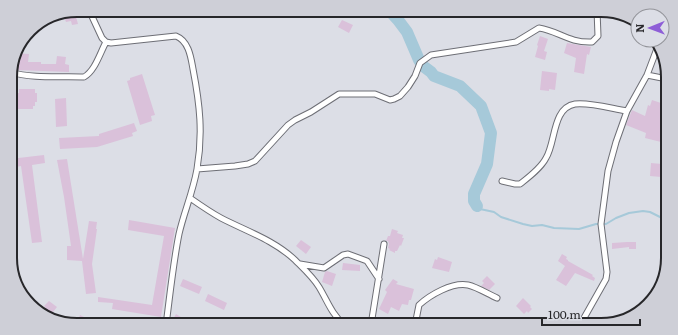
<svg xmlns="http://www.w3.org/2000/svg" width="678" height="335" viewBox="0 0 678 335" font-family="Literata,serif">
	<rect width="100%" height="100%" fill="#dcdee6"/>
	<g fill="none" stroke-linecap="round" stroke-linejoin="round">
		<path stroke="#a6c9d9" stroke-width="2" d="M477,206L480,209L494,212L501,217L523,224L532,226L542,225L554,228L579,229L596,224H606L616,218L629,213L643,211L650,212L662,218L668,224"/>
		<path stroke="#a6c9d9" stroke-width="12" d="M389,10L398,20L407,32L419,60L423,66L431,72L434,76L460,86L481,106L491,133L487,164L474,194V201L477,206"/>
	</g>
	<path fill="#dac1da" d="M75,13L78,24L72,25L71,21L66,22L64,17Z
		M342,20L353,25L349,33L338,27Z
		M540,36L548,39L544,51L547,52L545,60L535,57L538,46L537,45Z
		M567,43L591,47L589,55L587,54L584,74L574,72L576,58L564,53Z
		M15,53L29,54L28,62H41V64H56L57,56L66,57L65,64L69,65V72L17,70V67H15Z
		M542,71L557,73L555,90L549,89V91L540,90Z
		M142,74L155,115L151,116L152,121L140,125L127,81L130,80V78Z
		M666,87H668V135H666L665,143L645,138L646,133L626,125L632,110L645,116L648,105L650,106L652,100L661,103Z
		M19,89H35V93H37V102H35V106H33V109H17V93H19Z
		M66,98L67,126L56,127L55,99Z
		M134,123L137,131L132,133L133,136L97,147L60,149L59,138L99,136V134Z
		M44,155L45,163L32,165L42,242L32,243L21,166L10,168V159Z
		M67,159L83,259L89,221L97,222L96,229H97L92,264L96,293L86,294L82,261L67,260V246H71L64,197L57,160Z
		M651,163L662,164L661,177L650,176Z
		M129,220L175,228L161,317L112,309L113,303L98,302V297L152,305L164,236L128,230Z
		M392,229L398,231L397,233L403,235L402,238H404L401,246L400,245L397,251H395V253L389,250L390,249L388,248L389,244L388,241H386L388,236H390Z
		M301,240L311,247L306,254L296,246Z
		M627,242H636V249H629V247L612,249V243Z
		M562,254L567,257L566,259L568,260V261L593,275L592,276L595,278L594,281L575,273L566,286L556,280L565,266L558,261Z
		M438,257L452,262L449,272L432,268L435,259L437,260Z
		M343,263L360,265V271L342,270Z
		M327,271L336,274L332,286L322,282L325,272Z
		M487,276L495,284L489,290L481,286L484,283L482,281Z
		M183,279L202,287L199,294L180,286Z
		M393,279L398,282L396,284L414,289L411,300H409L408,305L402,304L399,311L391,307L388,314L379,309L387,292L385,290Z
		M208,294L227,303L224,310L205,301Z
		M523,298L531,306L530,307L532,309L528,313L527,311L524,314L516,306Z
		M49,301L57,307L49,317L43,312L46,308L44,306Z
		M176,314L184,319L181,325H170Z
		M80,315L86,318L85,319L89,321L87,325H76Z"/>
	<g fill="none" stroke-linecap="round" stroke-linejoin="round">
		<g stroke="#6d6e75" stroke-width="7">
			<path id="street" d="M89,10L102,38L106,42L111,43L176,36C189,41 191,58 193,69C200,105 203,134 197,169C193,192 184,212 179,234C173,264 170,295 166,325
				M10,72C33,79 60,76 84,77C95,71 100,53 106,42
				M647,75L667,79
				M197,169L235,166L248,164L255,161L288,125L295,120L311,112L339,94H375L390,100L394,99L400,96L408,87L415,76L420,63L431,55L516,42L539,28C559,31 568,43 592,42L598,36L597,10
				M502,181L515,184H520C529,177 541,168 546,158C556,142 552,108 575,104C590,102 613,109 627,111
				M190,198C200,205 210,212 221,218C246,231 274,240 295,260C303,268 313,277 319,287C328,302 331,313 344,325
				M300,264L324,268L343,255L348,254L367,261L379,279
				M371,325L384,244
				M415,325L419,305C430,295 452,282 468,285C477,287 488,294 497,298
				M580,325L606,279L607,272L601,224L608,171L616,142L627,111L647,75L658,46"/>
		</g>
		<use href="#street" stroke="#fff" stroke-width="5"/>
	</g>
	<path d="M0 0H678V335H0ZM77 17H601A60 60 0 0 1 661 77V258A60 60 0 0 1 601 318H77A60 60 0 0 1 17 258V77A60 60 0 0 1 77 17Z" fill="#cecfd7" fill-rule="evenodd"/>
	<path fill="none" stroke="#27272a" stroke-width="2" d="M77 17H601A60 60 0 0 1 661 77V258A60 60 0 0 1 601 318H77A60 60 0 0 1 17 258V77A60 60 0 0 1 77 17Z"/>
	<g transform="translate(650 28) rotate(269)"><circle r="19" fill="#dcdee6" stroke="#94959b"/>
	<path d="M0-3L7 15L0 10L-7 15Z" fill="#8e5ed7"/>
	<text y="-6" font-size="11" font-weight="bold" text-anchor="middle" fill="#27272a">N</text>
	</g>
	<path d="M542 319v6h98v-6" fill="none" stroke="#27272a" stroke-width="2"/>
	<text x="548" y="319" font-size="12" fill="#27272a" stroke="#dcdee6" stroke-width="3" paint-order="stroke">100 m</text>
</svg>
